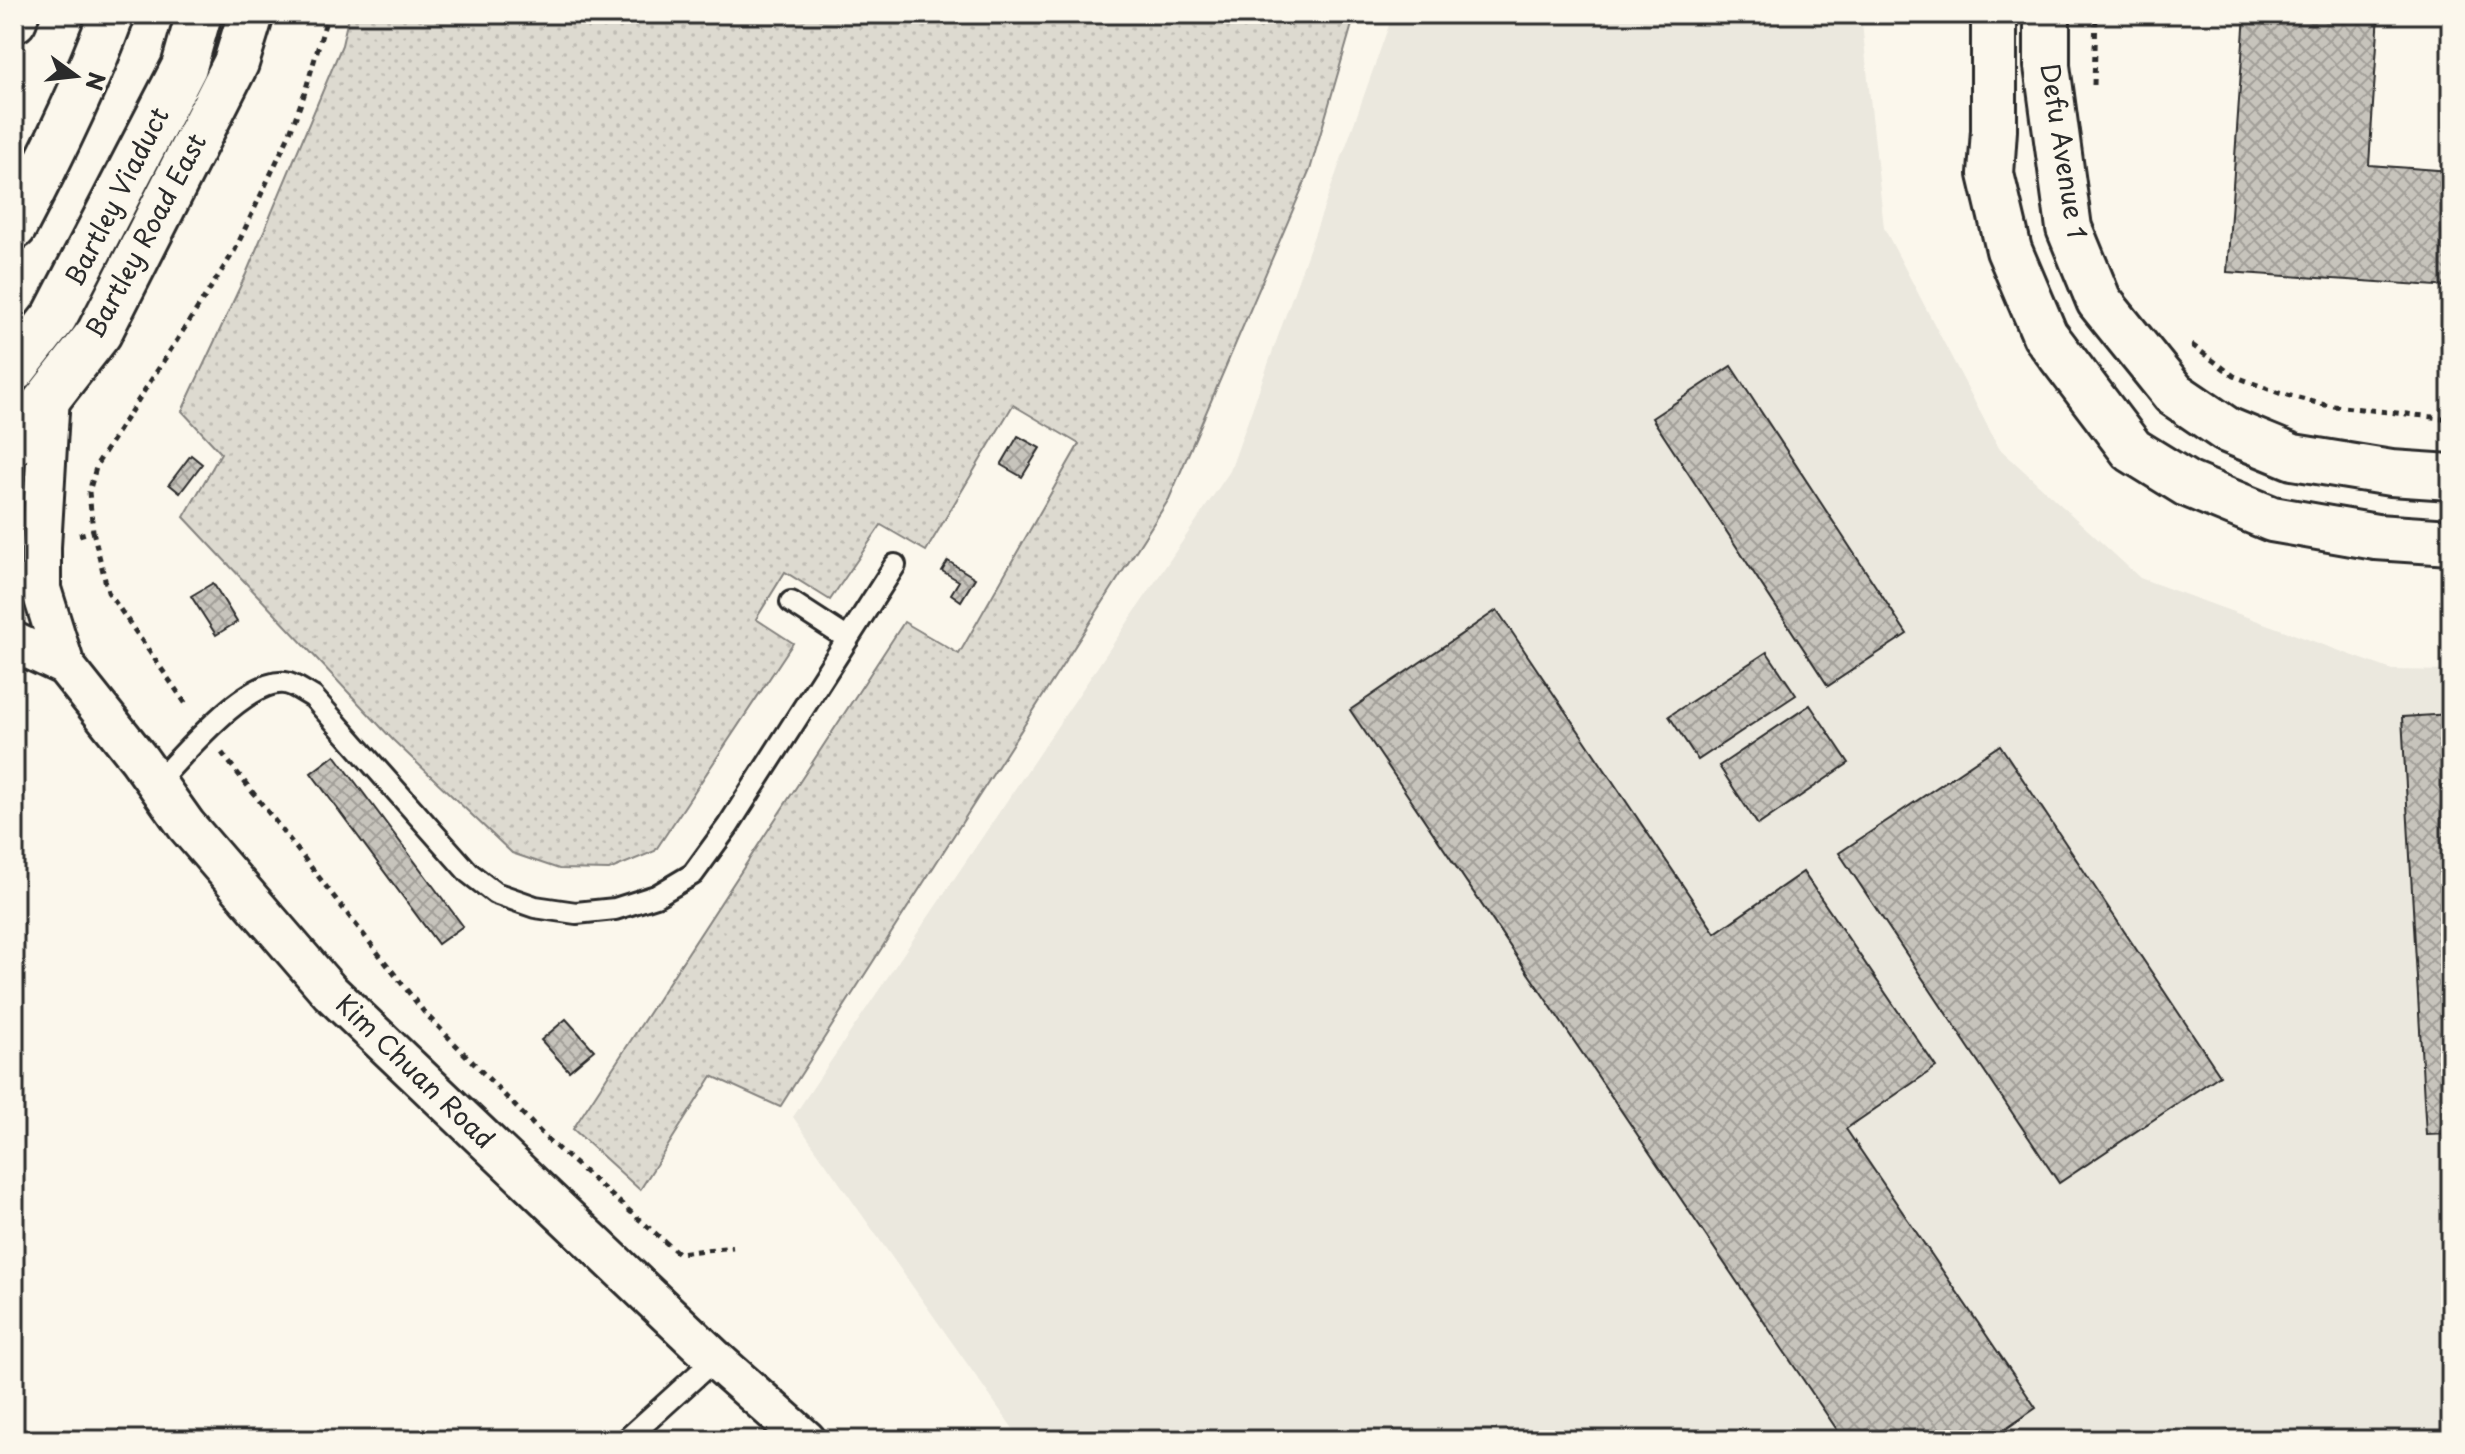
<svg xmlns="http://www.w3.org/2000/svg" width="2465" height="1454" viewBox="0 0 2465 1454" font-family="'Playpen Sans',sans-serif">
	<defs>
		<pattern id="grass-dots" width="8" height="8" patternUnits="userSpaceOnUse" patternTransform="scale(2)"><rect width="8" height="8" fill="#dddad0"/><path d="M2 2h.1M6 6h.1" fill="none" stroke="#bebbb3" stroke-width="1.8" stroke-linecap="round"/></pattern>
		<pattern id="building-cross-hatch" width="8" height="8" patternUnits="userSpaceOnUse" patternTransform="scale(2)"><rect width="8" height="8" fill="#c7c4bc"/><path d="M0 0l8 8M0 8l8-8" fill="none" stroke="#a29f99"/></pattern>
	</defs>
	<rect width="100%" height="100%" fill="#fbf7ec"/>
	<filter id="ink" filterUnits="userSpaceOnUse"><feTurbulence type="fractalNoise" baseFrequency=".0125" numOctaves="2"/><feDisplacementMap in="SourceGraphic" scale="16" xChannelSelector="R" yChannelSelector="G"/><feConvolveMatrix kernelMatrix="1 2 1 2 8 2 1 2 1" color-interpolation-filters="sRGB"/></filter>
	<g filter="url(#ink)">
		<path fill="#ebe8de" d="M1393,14H1861L1884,228L1999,448L2140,578L2392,670L2451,671V1440H1021L793,1117L1230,471Z"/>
		<path fill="url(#grass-dots)" stroke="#84827e" stroke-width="2" d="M349,14H1355L1310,170L1169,499L780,1107L712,1076L640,1190L573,1129L904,622L959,654L1079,444L1013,405L926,551L881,525L830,600L785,572L756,619L793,643L655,851L609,870L559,869L512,853L453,797L393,740L184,517L221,453L182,411L246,274L342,45Z"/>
		<path fill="url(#building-cross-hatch)" stroke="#2b2b2b" stroke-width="2" d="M2245,14H2379L2369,165L2451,171V287L2227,272Z
			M1731,366L1907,634L1828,686L1652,418Z
			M1018,436L1040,448L1022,477L1001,465Z
			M191,455L202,464L180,493L169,484Z
			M948,561L975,578L961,601L951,594L959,581L942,571Z
			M213,583L237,622L216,635L191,596Z
			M1497,610L1715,933L1803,872L1936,1067L1846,1129L2036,1408L1990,1440H1844L1350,710Z
			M1767,652L1796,695L1698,760L1669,716Z
			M1810,705L1849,763L1758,825L1719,766Z
			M2451,714V1134L2426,1135L2402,717Z
			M2000,745L2220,1075L2059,1183L1839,853Z
			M335,755L463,926L438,944L311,773Z
			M566,1019L594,1050L569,1071L541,1040Z"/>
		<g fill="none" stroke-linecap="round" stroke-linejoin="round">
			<g stroke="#2b2b2b" stroke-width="26">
				<path id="service" d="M791,602L848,639
					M156,783C183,756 245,679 285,683C294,684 305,693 313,697L469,873L495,893L535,907L576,913L615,909L656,896L693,874L728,826L895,565
					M626,1440L715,1359"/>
			</g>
			<g stroke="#2b2b2b" stroke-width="44">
				<path id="minor" d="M50,395L41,547V589L65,666L139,759L186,825L330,992L715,1359L806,1440
					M14,642L65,666"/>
			</g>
			<g stroke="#2b2b2b" stroke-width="50">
				<path id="secondary" d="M1994,14V130L1991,174L2009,250L2045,335L2132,450L2187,484L2272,519L2376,537L2451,542
					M2047,14V66L2069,228L2099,301L2174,394L2227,430L2293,457L2391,473L2451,477
					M14,20L16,14
					M14,442L99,333L236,63L251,14"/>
			</g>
			<g stroke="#2b2b2b" stroke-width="50">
				<path id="trunk" d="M14,227C51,157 85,88 112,14
					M14,369L55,316L184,67L199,14"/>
			</g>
			<path stroke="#2b2b2b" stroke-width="5" stroke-dasharray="6 6" stroke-linecap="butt" d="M2094,85L2096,14
				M2192,345L2234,376L2279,393L2325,405L2451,419
				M93,531L108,592L188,707
				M79,535L93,531L89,492L97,464L235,250L289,135L304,95L328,14
				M222,753L424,1012L549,1141L678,1253L733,1247"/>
			<use href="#service" stroke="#fbf7ec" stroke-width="20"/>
			<use href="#minor" stroke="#fbf7ec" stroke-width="38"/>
			<use href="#secondary" stroke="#fbf7ec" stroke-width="44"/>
			<use href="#trunk" stroke="#fbf7ec" stroke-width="44"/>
		</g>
	</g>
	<g text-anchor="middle" stroke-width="6" stroke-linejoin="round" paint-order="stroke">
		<g font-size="26" fill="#2b2b2b" stroke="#fbf7ec">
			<text transform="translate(2063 151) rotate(81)" y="9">Defu Avenue 1</text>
			<text transform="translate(117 197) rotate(-63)" y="9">Bartley Viaduct</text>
			<text transform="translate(146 236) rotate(-62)" y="9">Bartley Road East</text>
			<text transform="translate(415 1072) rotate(44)" y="9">Kim Chuan Road</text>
		</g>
	</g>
	<rect width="2465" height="1454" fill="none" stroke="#fbf7ec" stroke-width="48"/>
	<rect x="24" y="24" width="2417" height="1406" fill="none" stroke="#2b2b2b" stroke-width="3" filter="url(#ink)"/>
	<g transform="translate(76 76) rotate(105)" stroke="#fbf7ec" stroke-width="6" paint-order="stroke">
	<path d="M0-6L14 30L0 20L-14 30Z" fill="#2b2b2b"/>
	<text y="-12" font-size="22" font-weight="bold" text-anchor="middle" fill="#2b2b2b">N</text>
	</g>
</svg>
